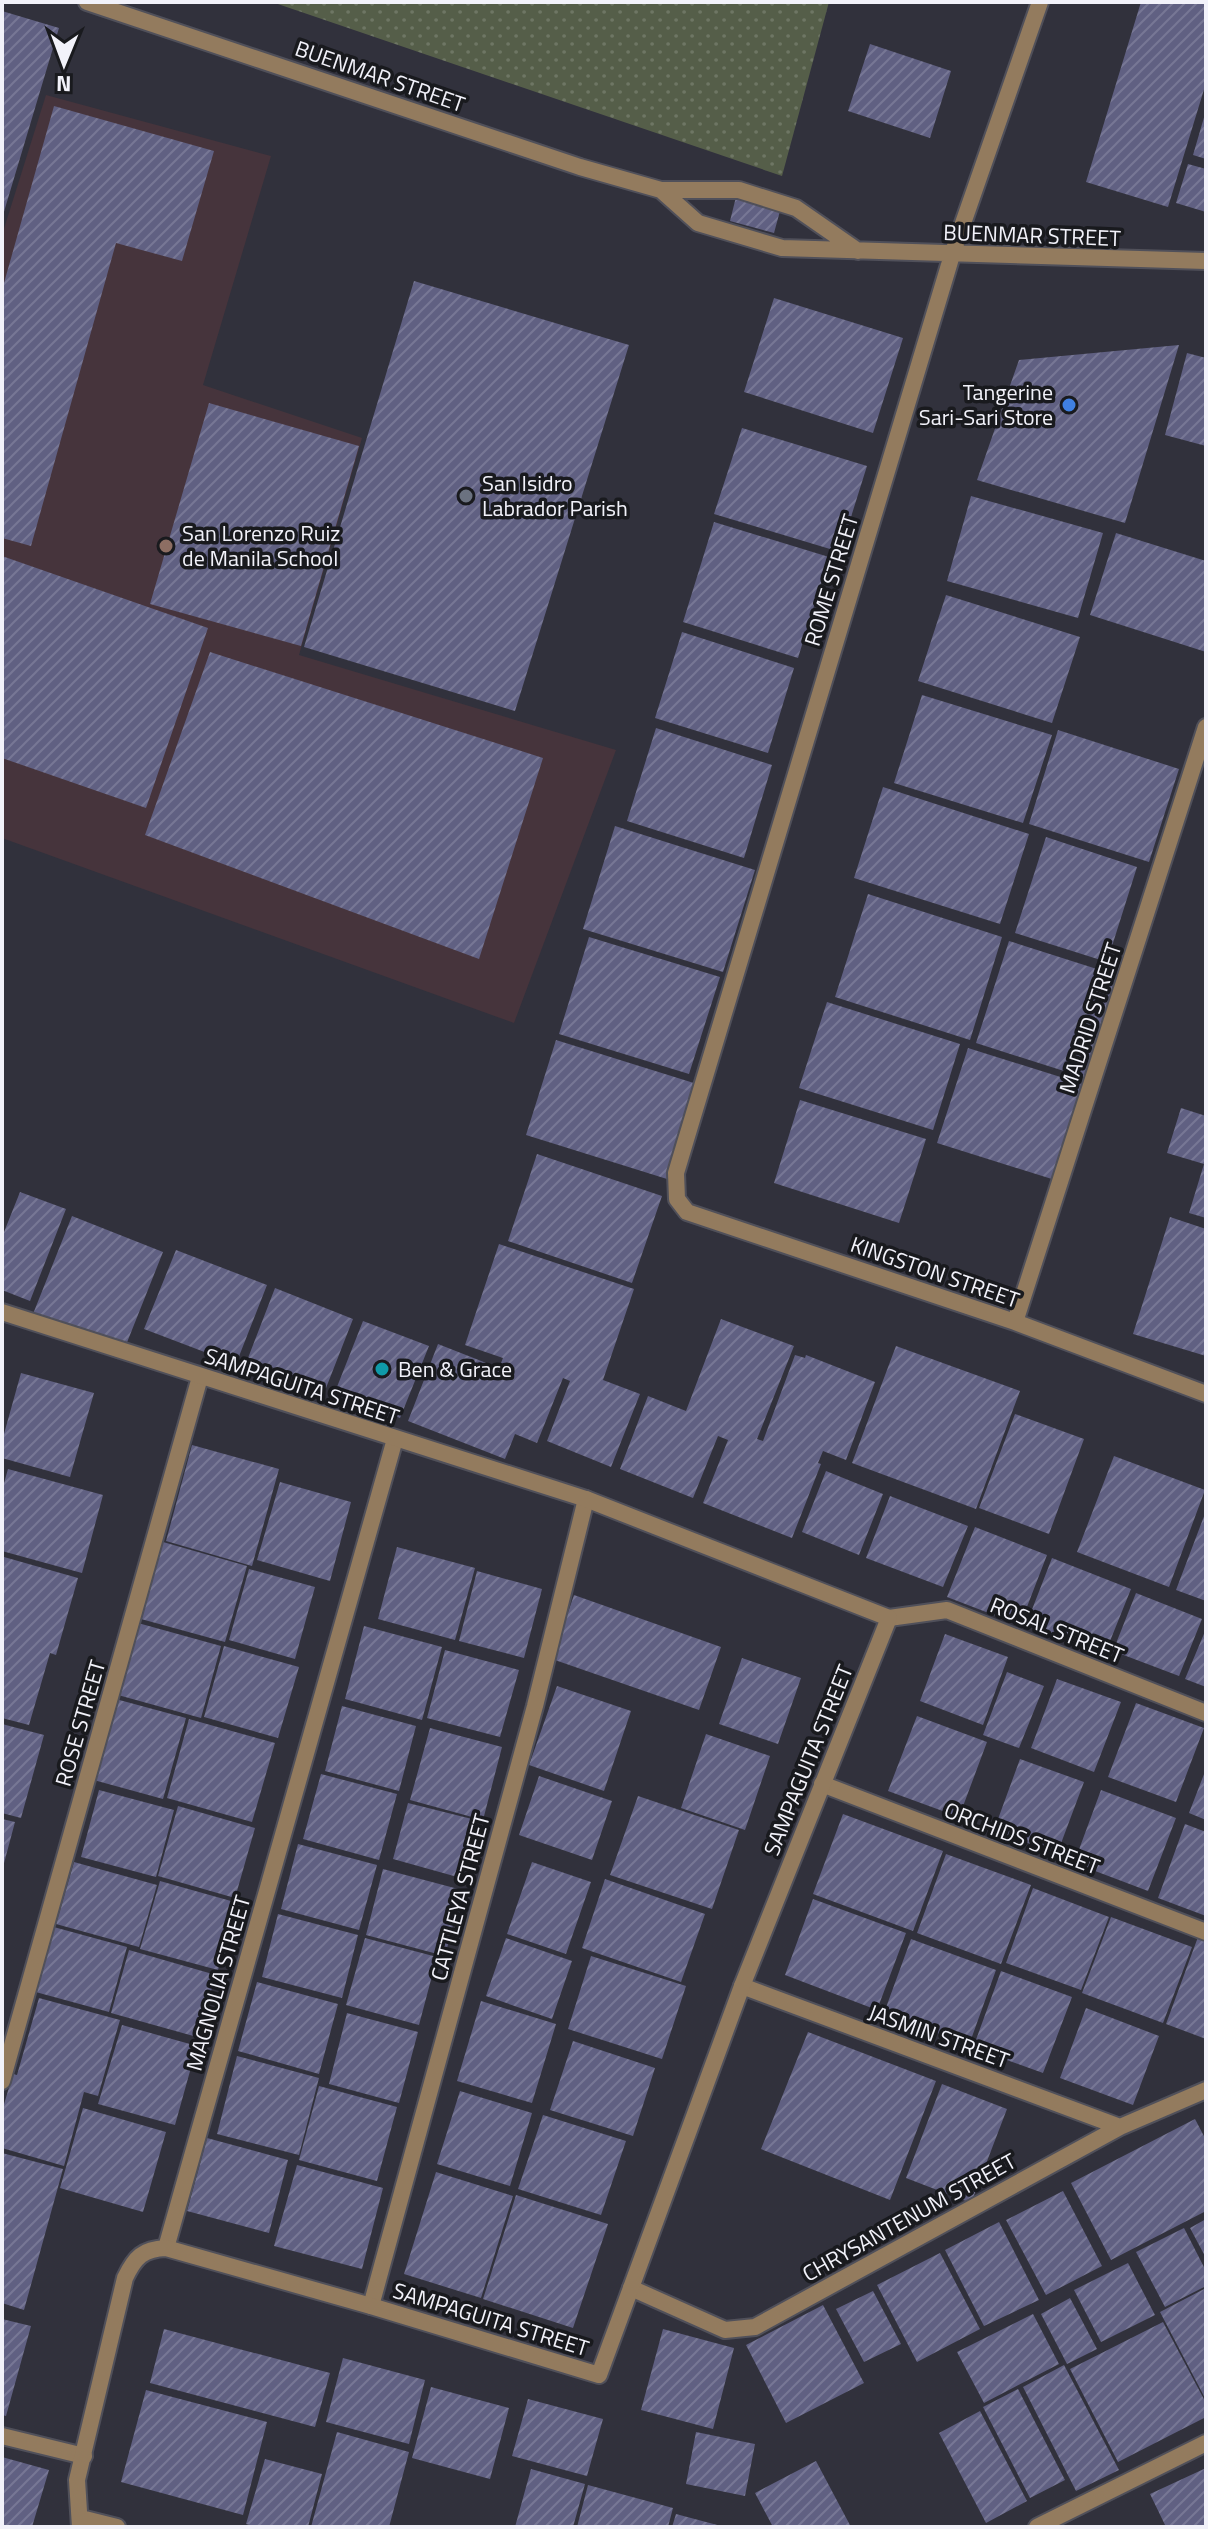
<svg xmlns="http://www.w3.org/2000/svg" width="1208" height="2529" viewBox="0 0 1208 2529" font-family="'Titillium Web',sans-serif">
	<defs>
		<pattern id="grass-dots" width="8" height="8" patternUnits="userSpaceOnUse" patternTransform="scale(2)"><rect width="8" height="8" fill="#555e49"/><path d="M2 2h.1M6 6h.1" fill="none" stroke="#6e7664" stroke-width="1.8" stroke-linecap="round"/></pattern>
		<pattern id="building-hatch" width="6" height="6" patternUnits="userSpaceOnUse" patternTransform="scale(2)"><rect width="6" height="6" fill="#606082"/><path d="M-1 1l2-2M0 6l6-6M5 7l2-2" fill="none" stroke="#777795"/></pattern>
	</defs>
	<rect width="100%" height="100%" fill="#31313c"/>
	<path fill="#46343c" d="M46,95L271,156L203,385L362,438L299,655L616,750L514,1023L2,838V235Z"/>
	<path fill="url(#grass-dots)" d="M272,2H829L782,176Z"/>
	<path fill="url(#building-hatch)" d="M1141,2H1206V83L1168,207L1086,182Z
		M2,11L59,28L3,215L2,214Z
		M870,44L951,71L930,138L848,111Z
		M54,106L214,151L182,261L116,243L31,546L2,538V290Z
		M1205,114H1206V159L1193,155Z
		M1188,164L1206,169V212L1176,203Z
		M736,197L780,211L774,233L730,221Z
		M414,281L629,345L515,711L304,647Z
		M774,298L903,338L873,433L744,392Z
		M1179,345L1125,523L977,480L1019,360Z
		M1187,353L1206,358V446L1165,435Z
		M209,403L359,446L301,646L150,604Z
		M742,428L867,466L840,552L714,514Z
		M971,496L1103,533L1078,618L947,581Z
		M714,522L829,557L798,658L683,622Z
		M1116,533L1206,561V652L1090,615Z
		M2,556L208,628L146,808L2,758Z
		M946,595L1080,637L1052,723L918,681Z
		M682,632L794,668L768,753L655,718Z
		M210,652L543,758L479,959L145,835Z
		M922,695L1052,735L1023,823L894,783Z
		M656,728L772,765L744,858L627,821Z
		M1058,730L1179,769L1149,862L1029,824Z
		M883,787L1029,834L1000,924L854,878Z
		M615,826L755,870L723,972L583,929Z
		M1046,837L1137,867L1107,962L1015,933Z
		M868,894L1002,937L970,1040L835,997Z
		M589,937L720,977L689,1074L559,1034Z
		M1009,941L1122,977L1089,1079L976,1043Z
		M827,1002L960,1044L933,1130L799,1088Z
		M556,1040L697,1084L667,1179L526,1135Z
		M968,1048L1086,1085L1055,1180L937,1143Z
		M800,1100L926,1139L899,1223L774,1183Z
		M1181,1108L1206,1116V1218L1189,1213L1204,1164L1167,1153Z
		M537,1154L662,1196L632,1283L508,1241Z
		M20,1192L66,1209L30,1301L2,1290V1237Z
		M72,1216L163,1252L124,1350L33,1314Z
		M1170,1217L1206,1229V1356L1133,1334Z
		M499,1244L634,1289L603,1380L640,1394L611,1467L547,1441L570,1381L563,1378L537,1443L515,1434L505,1459L408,1421L438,1344L499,1368L503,1358L465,1345Z
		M176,1250L267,1285L236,1364L144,1329Z
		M275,1288L353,1319L326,1388L248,1358Z
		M721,1319L794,1346L757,1439L763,1441L795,1355L805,1358L806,1355L875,1382L846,1460L823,1451L818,1463L821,1464L792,1538L703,1503L728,1440L718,1436L693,1498L620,1469L648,1396L686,1411Z
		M363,1321L429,1346L400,1418L335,1392Z
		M896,1346L1020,1391L976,1509L852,1463Z
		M21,1373L94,1393L70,1477L2,1458V1441Z
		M1015,1414L1084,1439L1049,1534L979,1508Z
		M192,1445L279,1469L252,1566L166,1541Z
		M1114,1456L1205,1490L1169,1587L1077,1552Z
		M8,1469L103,1495L82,1573L2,1551V1490Z
		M826,1471L883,1494L859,1555L802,1532Z
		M280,1482L351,1502L330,1581L257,1560Z
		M890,1496L968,1526L943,1587L866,1558Z
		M1206,1511V1601L1176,1590Z
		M975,1527L1047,1555L1020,1625L947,1597Z
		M163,1542L247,1566L225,1642L141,1619Z
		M397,1547L475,1568L455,1640L378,1619Z
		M4,1557L78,1578L56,1655L50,1653L29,1725L2,1718V1566Z
		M1052,1558L1131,1589L1104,1656L1026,1625Z
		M249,1569L315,1587L295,1659L229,1640Z
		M477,1571L542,1589L524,1658L459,1641Z
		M1136,1593L1202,1619L1179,1676L1113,1651Z
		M574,1595L721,1647L699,1710L552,1659Z
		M138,1623L221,1646L201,1718L118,1695Z
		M364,1626L442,1647L422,1720L345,1699Z
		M1206,1629V1687L1185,1679Z
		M945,1634L1008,1657L983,1725L920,1701Z
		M224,1646L299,1667L278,1738L204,1717Z
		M445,1650L519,1670L500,1737L427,1718Z
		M742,1658L801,1678L778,1744L719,1724Z
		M1007,1672L1044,1686L1019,1748L983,1735Z
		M1057,1679L1121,1702L1094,1772L1031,1748Z
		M557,1686L631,1711L604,1791L529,1765Z
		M112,1698L186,1718L163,1799L90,1779Z
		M1136,1703L1204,1728L1176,1802L1108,1777Z
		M342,1706L416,1726L399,1791L325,1771Z
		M917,1716L987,1742L959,1817L888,1791Z
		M189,1719L275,1743L252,1822L167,1798Z
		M2,1724L44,1735L21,1818L2,1813Z
		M430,1728L502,1747L483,1820L410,1800Z
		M706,1734L770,1756L745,1830L681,1808Z
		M1020,1759L1084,1782L1057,1854L994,1830Z
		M1206,1769V1820L1189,1813Z
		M321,1774L397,1794L379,1860L303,1839Z
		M539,1776L612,1801L592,1860L519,1835Z
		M99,1790L174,1810L156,1877L81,1857Z
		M1101,1790L1176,1818L1148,1891L1074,1863Z
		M638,1796L739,1830L712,1909L610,1875Z
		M408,1803L476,1820L461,1878L393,1859Z
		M178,1806L255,1828L235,1898L158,1876Z
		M843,1814L943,1851L913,1931L813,1894Z
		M2,1819L15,1822L3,1867H2Z
		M1185,1824L1206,1832V1916L1158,1898Z
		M298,1844L377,1865L359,1930L281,1909Z
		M946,1854L1031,1885L1001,1964L917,1933Z
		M74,1862L157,1885L139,1947L56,1924Z
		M532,1862L591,1882L566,1954L507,1934Z
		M383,1869L462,1890L445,1956L366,1935Z
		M605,1879L705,1914L681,1982L582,1948Z
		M160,1881L238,1903L218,1970L140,1949Z
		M1033,1888L1109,1917L1081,1990L1006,1963Z
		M813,1899L906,1933L877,2010L785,1975Z
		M278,1914L358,1935L342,1998L262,1977Z
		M1111,1917L1192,1947L1163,2023L1082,1993Z
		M50,1926L127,1947L109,2012L32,1991Z
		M1198,1937L1206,1940V2039L1166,2024Z
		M365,1938L437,1957L419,2025L346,2005Z
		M506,1938L572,1961L552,2019L486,1996Z
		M911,1939L996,1970L969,2045L884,2013Z
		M129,1950L216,1975L197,2037L111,2013Z
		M591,1956L686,1986L662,2059L568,2029Z
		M1001,1971L1072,1997L1043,2073L973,2048Z
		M257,1982L338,2004L319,2074L238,2051Z
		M39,1998L120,2020L98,2096L84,2092L64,2166L2,2148V2111L13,2074L17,2075Z
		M481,2001L556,2024L532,2103L457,2081Z
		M1086,2008L1159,2036L1133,2105L1060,2078Z
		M347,2013L418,2032L399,2103L329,2084Z
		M122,2025L197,2046L175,2125L98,2104Z
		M808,2032L936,2081L890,2200L761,2149Z
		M573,2041L655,2068L633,2136L550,2110Z
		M237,2056L319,2078L299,2155L217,2134Z
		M942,2084L1007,2109L971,2203L906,2178Z
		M319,2086L397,2107L377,2181L299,2160Z
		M460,2091L532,2113L510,2186L437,2164Z
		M83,2108L166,2132L143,2212L60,2188Z
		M543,2115L626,2141L601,2215L518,2189Z
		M1195,2119L1206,2140V2211L1111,2260L1071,2183Z
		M207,2138L288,2160L269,2233L187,2211Z
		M2,2153L63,2169L24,2310L2,2303Z
		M297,2165L383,2188L362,2269L274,2246Z
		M436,2172L513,2196L481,2298L404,2274Z
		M1063,2191L1102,2266L1046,2295L1006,2220Z
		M516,2195L608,2224L573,2328L483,2299Z
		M1206,2219V2258L1190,2228Z
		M999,2222L1039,2300L984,2326L945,2250Z
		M1184,2228L1206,2271V2286L1165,2307L1136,2252Z
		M940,2253L980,2329L917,2362L877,2285Z
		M1128,2263L1155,2315L1101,2342L1074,2290Z
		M1206,2288V2400L1160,2312Z
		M873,2291L901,2344L864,2362L836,2309Z
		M1070,2298L1097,2349L1067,2364L1041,2314Z
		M823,2305L864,2383L786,2423L746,2345Z
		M1033,2314L1059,2364L984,2403L957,2352Z
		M2,2319L31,2326L6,2416L2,2415Z
		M1163,2322L1206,2403V2417L1118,2462L1070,2369Z
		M164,2329L330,2373L315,2427L150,2383Z
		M663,2329L734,2348L713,2429L641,2410Z
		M343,2358L425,2380L409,2444L326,2422Z
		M1064,2365L1119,2470L1076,2491L1023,2387Z
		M431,2387L509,2408L490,2479L412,2458Z
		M1018,2389L1065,2480L1030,2498L983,2407Z
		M146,2390L267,2422L243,2515L121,2482Z
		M528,2399L603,2419L587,2476L512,2456Z
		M980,2411L1027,2501L986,2523L939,2433Z
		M337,2432L409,2452L389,2527H311Z
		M696,2432L755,2444L745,2496L686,2484Z
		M2,2457L49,2470L32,2527H2Z
		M265,2459L322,2474L308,2527H257L246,2524Z
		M816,2461L851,2527H773L755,2493Z
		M1206,2468V2527H1166L1150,2494Z
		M531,2469L585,2484L573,2527H515Z
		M588,2485L673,2508L668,2527H577Z
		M676,2514L721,2526V2527H672Z"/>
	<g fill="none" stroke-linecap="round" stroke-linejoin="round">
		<g stroke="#50505a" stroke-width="20">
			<path id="lane" d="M889,1618L947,1610L1206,1713
				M822,1784L1206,1932
				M742,1986L1120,2127
				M2,2081L200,1377
				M166,2248L395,1439
				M631,2288L725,2330L755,2327L1120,2127L1206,2090
				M371,2306L535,1706L586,1499
				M2,2436L84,2456"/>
		</g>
		<g stroke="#50505a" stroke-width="20">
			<path id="street" d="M87,2L580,167L661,190H739L796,208L858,251
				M1040,2L952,255L676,1173L677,1199L687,1212L1015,1322L1206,1394
				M661,190L698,223L782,248L1206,261
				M2,1312L586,1499L889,1618L742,1986L599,2375L371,2306L166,2248C143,2249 135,2257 125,2278L77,2480L80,2527
				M1015,1322L1206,727
				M81,2518L117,2527
				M1037,2527L1206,2443"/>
		</g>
		<use href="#lane" stroke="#937b5e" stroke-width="16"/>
		<use href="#street" stroke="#937b5e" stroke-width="16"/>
	</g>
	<circle fill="#3f7fe0" stroke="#191a1e" stroke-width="3" cx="1069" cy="405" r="8"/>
	<circle fill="#6b7280" stroke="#191a1e" stroke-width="3" cx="466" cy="496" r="8"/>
	<circle fill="#8d6e63" stroke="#191a1e" stroke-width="3" cx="166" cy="546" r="8"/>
	<circle fill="#0f9aa8" stroke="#191a1e" stroke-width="3" cx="382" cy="1369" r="8"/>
	<g text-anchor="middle" stroke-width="7" stroke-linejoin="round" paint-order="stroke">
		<g font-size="22" fill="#f2f2fa" stroke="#191a1e">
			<text transform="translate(380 76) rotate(19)" y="8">BUENMAR STREET</text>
			<text transform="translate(1032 235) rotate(2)" y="8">BUENMAR STREET</text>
			<text transform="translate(831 580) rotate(-73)" y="8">ROME STREET</text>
			<text transform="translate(1090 1018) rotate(-72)" y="8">MADRID STREET</text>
			<text transform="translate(935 1272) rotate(19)" y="8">KINGSTON STREET</text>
			<text transform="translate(302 1386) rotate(18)" y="8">SAMPAGUITA STREET</text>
			<text transform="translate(1057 1630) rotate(22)" y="8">ROSAL STREET</text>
			<text transform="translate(80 1723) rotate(-74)" y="8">ROSE STREET</text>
			<text transform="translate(808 1760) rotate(-68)" y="8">SAMPAGUITA STREET</text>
			<text transform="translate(1022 1838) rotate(21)" y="8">ORCHIDS STREET</text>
			<text transform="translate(460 1897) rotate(-75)" y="8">CATTLEYA STREET</text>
			<text transform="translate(218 1983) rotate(-74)" y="8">MAGNOLIA STREET</text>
			<text transform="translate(939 2036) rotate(20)" y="8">JASMIN STREET</text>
			<text transform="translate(909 2217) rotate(-29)" y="8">CHRYSANTENUM STREET</text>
			<text transform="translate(491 2319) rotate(17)" y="8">SAMPAGUITA STREET</text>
		</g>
		<g font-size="22" fill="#f2f2fa" stroke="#191a1e" text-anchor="start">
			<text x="1053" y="400" text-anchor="end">Tangerine<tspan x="1053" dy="25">Sari-Sari Store</tspan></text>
			<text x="482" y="491">San Isidro<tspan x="482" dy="25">Labrador Parish</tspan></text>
			<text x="182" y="541">San Lorenzo Ruiz<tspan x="182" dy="25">de Manila School</tspan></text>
			<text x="398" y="1377">Ben &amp; Grace</text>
		</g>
	</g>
	<rect width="1208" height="2529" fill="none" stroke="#f2f2fa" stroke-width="8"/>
	<g transform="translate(64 64) rotate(181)" stroke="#191a1e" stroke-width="6" paint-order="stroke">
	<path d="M0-6L14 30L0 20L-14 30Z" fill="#f2f2fa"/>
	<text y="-12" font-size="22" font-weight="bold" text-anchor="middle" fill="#f2f2fa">N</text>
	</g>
</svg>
